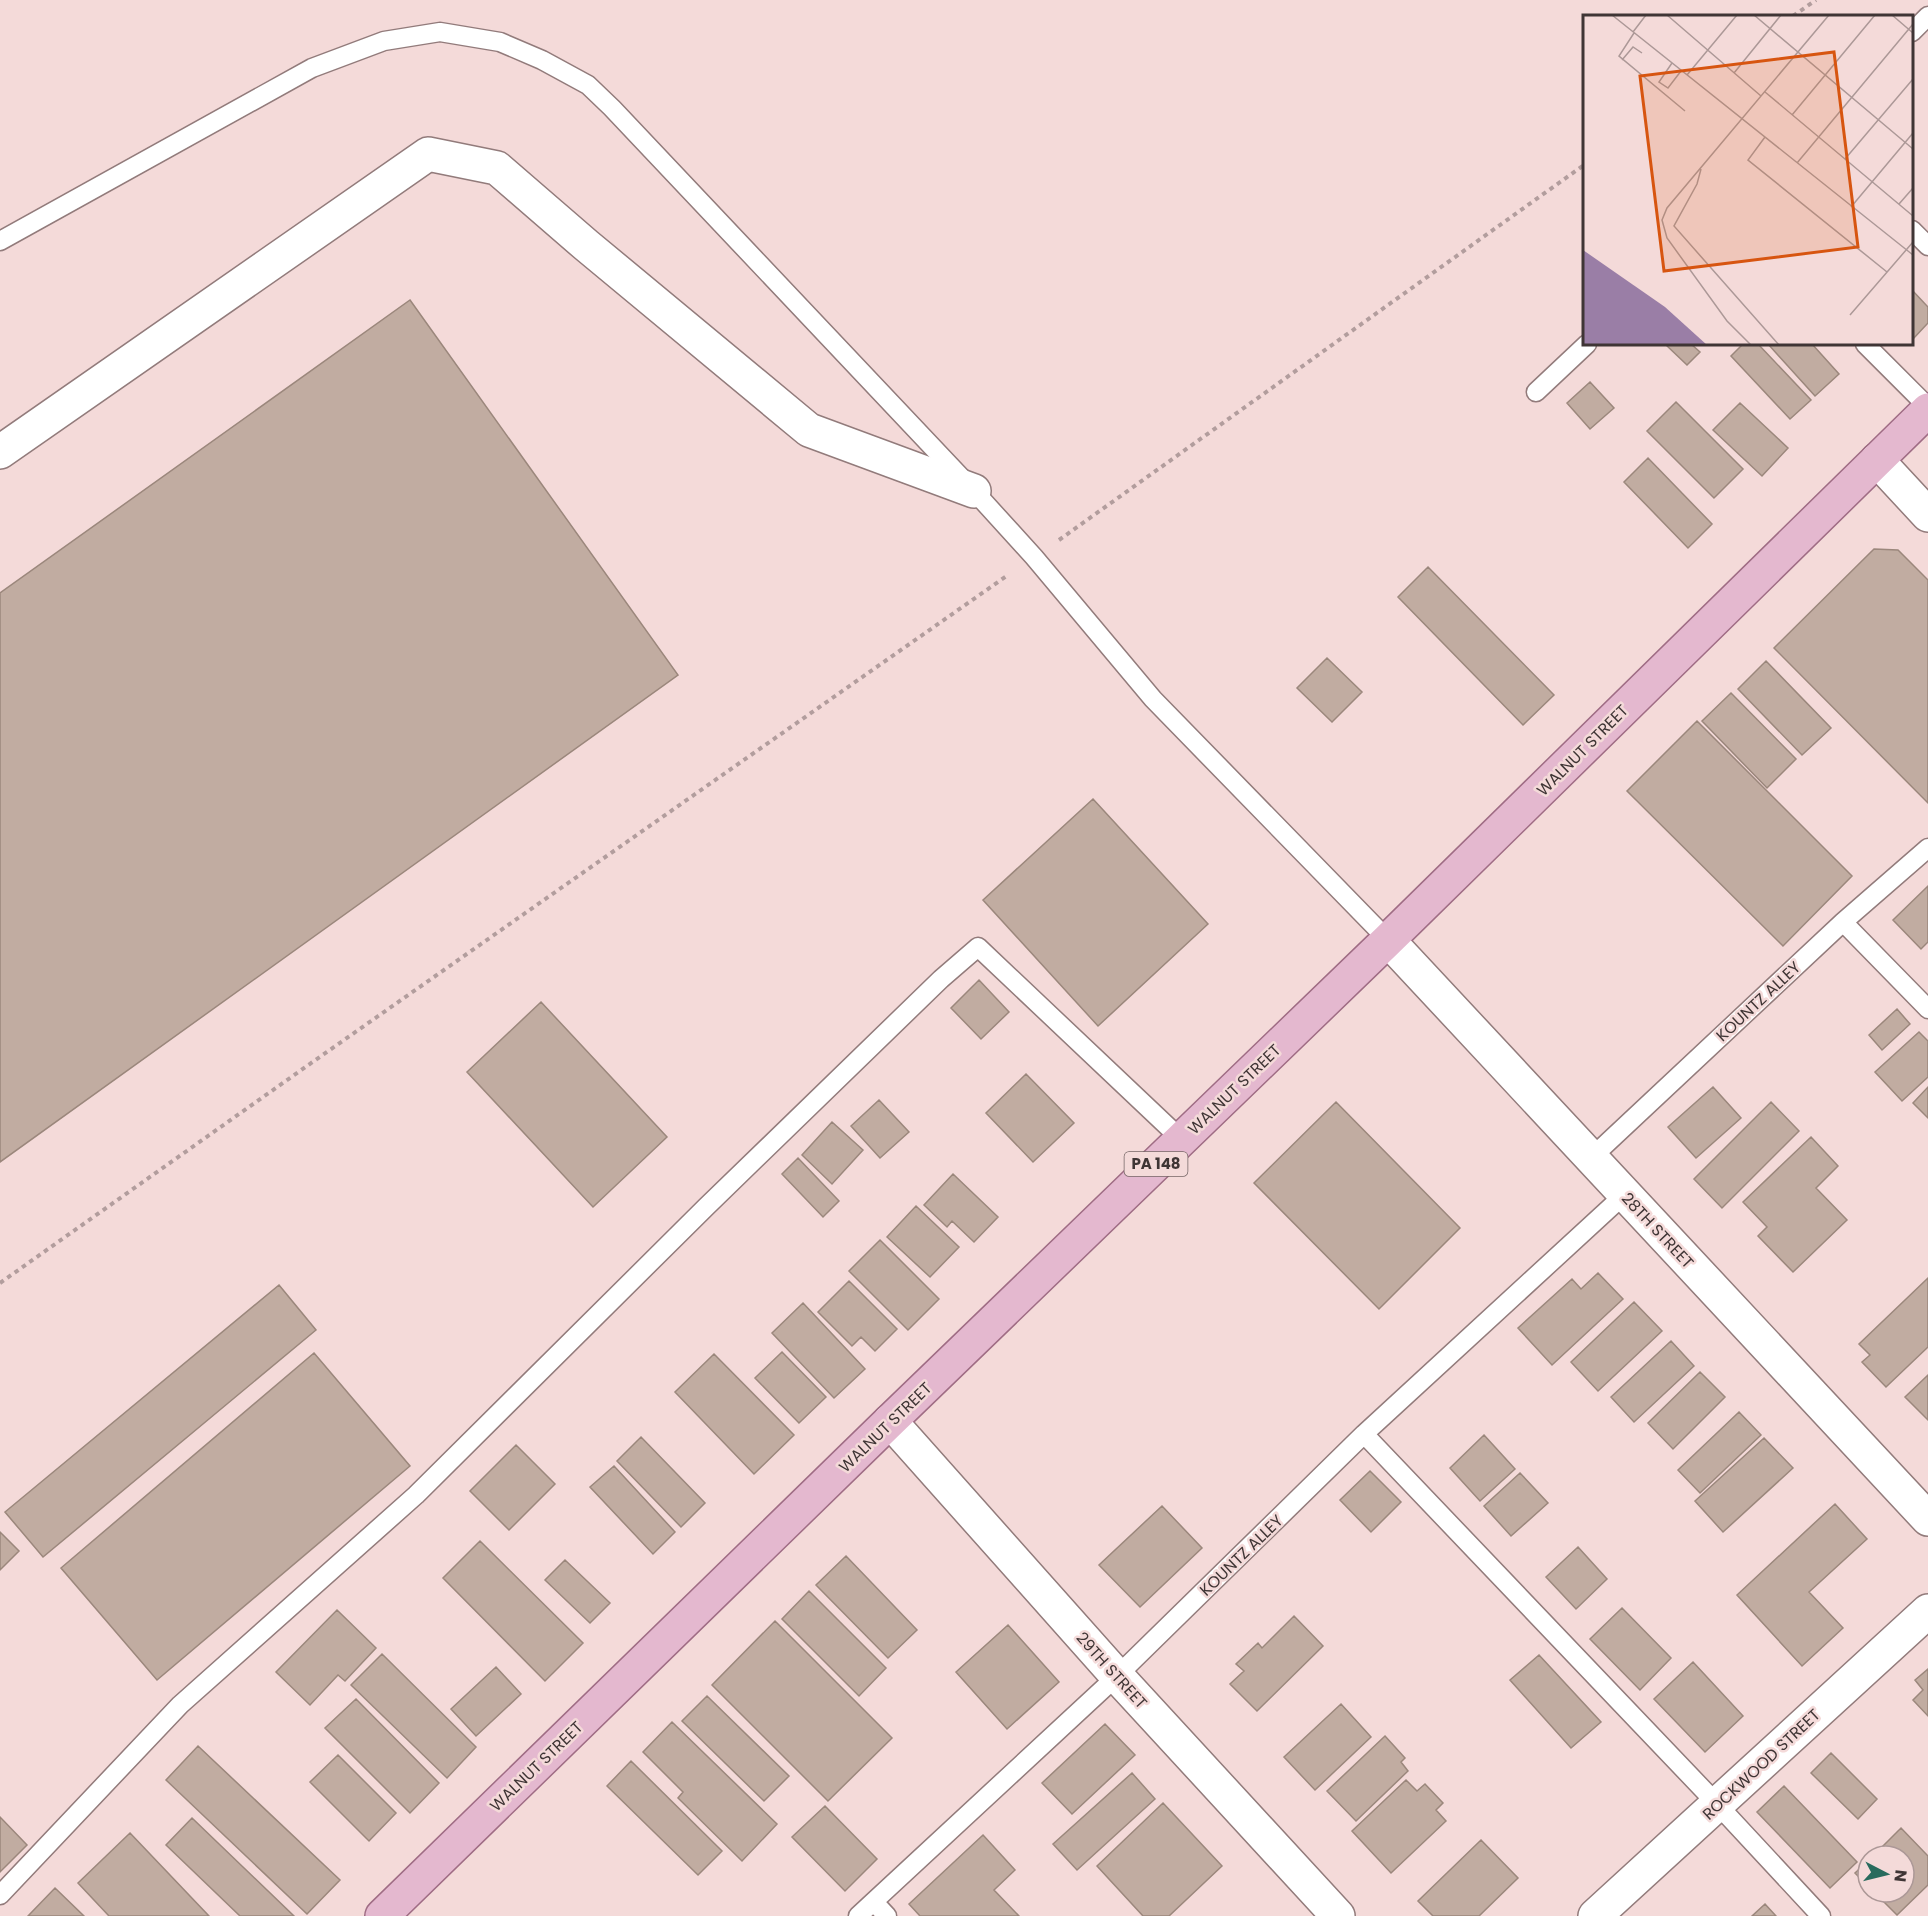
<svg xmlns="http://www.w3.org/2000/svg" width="1928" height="1916" viewBox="0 0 1928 1916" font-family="Poppins,sans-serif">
	<rect width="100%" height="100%" fill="#f4dad9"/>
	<path fill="#c1aca1" stroke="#9b877c" stroke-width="1.5" d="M1912,290L1928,307V323L1912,340Z
		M410,300L678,675L0,1162V593Z
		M1665,344H1691L1700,352L1687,365Z
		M1743,344H1758L1811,400L1790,419L1731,356Z
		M1768,344H1812L1839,374L1815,396Z
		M1590,382L1614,408L1590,429L1567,403Z
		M1676,402L1743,469L1714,498L1647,431Z
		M1740,403L1788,448L1762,476L1713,430Z
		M1648,458L1712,524L1688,548L1624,482Z
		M1874,549L1898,550L1928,580V803L1774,648Z
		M1428,567L1554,695L1523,725L1398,597Z
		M1327,658L1362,692L1332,722L1297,688Z
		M1766,661L1831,728L1802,755L1738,689Z
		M1731,693L1796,759L1767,788L1702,721Z
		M1697,721L1852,876L1783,946L1627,791Z
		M1093,799L1208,924L1098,1026L983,900Z
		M1928,886V942L1921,949L1893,920Z
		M979,980L1009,1012L981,1039L951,1008Z
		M541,1002L667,1137L593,1207L467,1072Z
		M1897,1009L1910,1024L1882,1050L1869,1035Z
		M1919,1032L1928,1041V1077L1902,1101L1875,1072Z
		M1026,1074L1074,1123L1033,1162L986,1113Z
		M1713,1087L1741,1118L1696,1158L1668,1127Z
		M1928,1087V1118L1913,1103Z
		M879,1100L909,1132L880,1158L851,1126Z
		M1336,1102L1460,1228L1379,1309L1254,1183Z
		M1771,1102L1799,1131L1722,1208L1694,1179Z
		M832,1122L863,1150L832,1184L802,1155Z
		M1811,1137L1838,1166L1816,1188L1847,1220L1793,1272L1758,1236L1767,1227L1743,1202Z
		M798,1158L839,1201L823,1217L782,1174Z
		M953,1174L998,1217L974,1242L952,1221L947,1227L924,1205Z
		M916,1206L959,1247L930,1277L887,1237Z
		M880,1240L939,1299L908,1330L849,1271Z
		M1598,1273L1623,1299L1552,1365L1518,1328L1572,1279L1581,1289Z
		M1928,1278V1347L1886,1387L1862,1362L1870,1355L1859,1344Z
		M849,1281L897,1329L875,1351L861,1337L852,1346L818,1312Z
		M279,1285L316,1330L43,1557L5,1512Z
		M1634,1302L1662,1331L1598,1391L1571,1362Z
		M803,1303L865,1369L834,1398L772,1333Z
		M1671,1341L1694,1366L1634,1422L1611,1397Z
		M782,1352L826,1397L799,1423L755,1378Z
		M314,1353L410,1466L157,1680L61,1568Z
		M714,1354L794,1435L754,1474L675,1392Z
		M1700,1372L1725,1397L1673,1449L1648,1423Z
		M1928,1375V1420L1905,1397Z
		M1739,1412L1761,1435L1700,1493L1678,1470Z
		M1484,1435L1515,1469L1480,1501L1450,1468Z
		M641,1437L705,1503L681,1527L617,1461Z
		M1764,1438L1793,1468L1723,1532L1695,1501Z
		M516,1445L555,1484L509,1530L470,1491Z
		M614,1466L675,1532L653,1554L590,1487Z
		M1370,1471L1401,1502L1371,1532L1340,1500Z
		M1520,1473L1548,1503L1511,1536L1484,1506Z
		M1835,1504L1867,1539L1809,1592L1843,1628L1802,1666L1737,1595Z
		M1162,1506L1202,1548L1140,1607L1099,1565Z
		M0,1532L19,1551L0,1570Z
		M480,1541L583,1643L545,1681L443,1578Z
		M1578,1547L1607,1579L1576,1609L1546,1577Z
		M846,1556L917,1630L888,1658L816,1585Z
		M565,1560L610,1603L590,1623L545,1580Z
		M809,1591L886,1668L859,1696L782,1619Z
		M1622,1608L1671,1658L1640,1690L1590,1639Z
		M337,1610L376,1648L345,1681L338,1675L310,1705L276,1672Z
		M1294,1616L1323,1646L1257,1711L1230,1684L1244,1671L1236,1664L1258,1643L1262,1648Z
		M775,1621L892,1738L828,1801L712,1685Z
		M1008,1625L1059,1682L1007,1729L956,1672Z
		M382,1654L476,1747L447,1778L351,1685Z
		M1539,1655L1601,1722L1571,1748L1510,1680Z
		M1693,1662L1743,1716L1705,1752L1654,1699Z
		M496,1667L521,1694L476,1736L451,1709Z
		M1928,1669V1716L1913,1700L1923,1690L1915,1680Z
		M707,1696L789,1776L764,1801L682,1721Z
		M356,1699L439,1783L410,1813L325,1728Z
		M1341,1704L1371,1737L1315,1790L1284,1757Z
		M672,1722L777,1824L742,1861L678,1798L683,1792L643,1752Z
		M1105,1724L1135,1755L1072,1814L1042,1783Z
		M1385,1736L1405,1758L1401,1762L1408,1771L1356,1821L1327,1791Z
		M198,1746L340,1880L307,1914L166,1780Z
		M1831,1753L1877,1799L1858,1819L1811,1773Z
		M338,1755L396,1813L369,1841L310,1782Z
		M631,1761L722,1851L698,1875L607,1786Z
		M1132,1773L1155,1799L1077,1870L1053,1844Z
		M1406,1780L1417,1791L1425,1784L1443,1803L1436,1810L1446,1821L1391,1873L1352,1831Z
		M1784,1786L1857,1862L1830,1888L1757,1812Z
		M1163,1803L1222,1866L1169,1916H1143L1097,1866Z
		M825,1806L877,1859L845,1891L792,1837Z
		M0,1817L27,1845L0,1872Z
		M192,1818L294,1916H240L166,1845Z
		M1901,1828L1928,1856V1885L1897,1915L1874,1892H1904V1856H1873Z
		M130,1833L209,1916H109L78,1883Z
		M983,1835L1015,1870L994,1890L1019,1916H920L909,1904Z
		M1481,1840L1518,1878L1479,1916H1433L1418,1901Z
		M1868,1861V1886L1855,1873Z
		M55,1888L84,1916H28Z
		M1765,1904L1776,1916H1752Z"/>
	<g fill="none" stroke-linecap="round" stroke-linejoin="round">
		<g stroke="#927b7b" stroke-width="21">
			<path id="lane" d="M1912,32L1928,16
				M1912,230L1928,246
				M0,241L312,68L384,41L440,32L500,42L542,60L588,85L612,108L974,491L1034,557L1153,699L1388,940
				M1865,344L1928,407
				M1536,392L1587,344
				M1843,922L1928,1009
				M1591,1158L1843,922L1928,848
				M1364,1434L1717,1804L1821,1916
				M0,1895L180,1705L416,1495L706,1207L941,979L978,947L1182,1140
				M874,1902L887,1916
				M858,1916L1117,1676L1364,1434L1625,1194"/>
		</g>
		<g stroke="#927b7b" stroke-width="36">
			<path id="street" d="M0,452L428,154L497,168L586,245L809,430L974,491
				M1877,460L1928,515
				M1388,940L1928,1519
				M890,1421L1117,1676L1338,1916
				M1595,1916L1928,1611"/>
		</g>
		<g stroke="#9f6c84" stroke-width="36">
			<path id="primary" d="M382,1916L890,1421L1388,940L1928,410"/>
		</g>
		<path stroke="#b29d9d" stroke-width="4" stroke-dasharray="4.5 4.5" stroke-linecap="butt" d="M1793,16L1816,0
			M1059,540L1584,165
			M0,1283L314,1061L1008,575"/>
		<use href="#lane" stroke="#fff" stroke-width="18"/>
		<use href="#street" stroke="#fff" stroke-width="33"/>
		<use href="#primary" stroke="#e4b8cf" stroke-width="33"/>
	</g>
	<g text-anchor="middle" stroke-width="5" stroke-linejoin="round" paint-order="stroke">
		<rect fill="#f4dad9" stroke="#756666" stroke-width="1.5" x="1124.5" y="1152" width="63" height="24" rx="4.5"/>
		<g font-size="15" font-weight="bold" fill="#3f3535">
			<text x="1156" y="1169">PA 148</text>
		</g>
		<g font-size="16" fill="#3f3535" stroke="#f4dad9">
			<text transform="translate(1582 750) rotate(-45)" y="6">WALNUT STREET</text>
			<text transform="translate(1758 1001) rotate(-43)" y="6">KOUNTZ ALLEY</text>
			<text transform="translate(1234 1089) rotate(-44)" y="6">WALNUT STREET</text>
			<text transform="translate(1658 1230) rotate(47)" y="6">28TH STREET</text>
			<text transform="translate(885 1427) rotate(-44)" y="6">WALNUT STREET</text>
			<text transform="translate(1241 1555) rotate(-44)" y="6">KOUNTZ ALLEY</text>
			<text transform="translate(1112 1670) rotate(48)" y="6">29TH STREET</text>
			<text transform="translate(1761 1764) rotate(-43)" y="6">ROCKWOOD STREET</text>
			<text transform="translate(536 1766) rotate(-44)" y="6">WALNUT STREET</text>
		</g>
	</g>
	<g transform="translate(1583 15)">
		<rect width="330" height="330" fill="#f4dad9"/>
		<path d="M0,235L82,292L124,330H0Z" fill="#9a7ea6"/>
		<path fill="none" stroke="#ac9897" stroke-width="1.5" d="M29,0L330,240M84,0L178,81M171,0L330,134M309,0L330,18M50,17L63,0M51,18L36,41L102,96M39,45L50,32L59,38M89,48L76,67L85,73L98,56M151,58L198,0M104,60L154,0M182,77L330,201M209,100L292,0M182,122L165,145L304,257M262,144L330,64M214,148L330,9M118,154L114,169L91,211L196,330M316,189L330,173M268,192L330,118M267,300L330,227M168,330L144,306L84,223L79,205L84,193L246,0"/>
		<path fill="#d75510" fill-opacity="0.15" stroke="#d75510" stroke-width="3" d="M251,37L275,232L81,256L57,61Z"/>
		<rect width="330" height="330" fill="none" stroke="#3f3535" stroke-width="3"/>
	</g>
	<g transform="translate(1886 1874) rotate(97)"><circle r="28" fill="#f4dad9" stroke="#ac9897" stroke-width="1.5"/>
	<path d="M0-4.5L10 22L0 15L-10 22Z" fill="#286b5d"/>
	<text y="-9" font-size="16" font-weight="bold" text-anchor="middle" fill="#3f3535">N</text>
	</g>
</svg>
